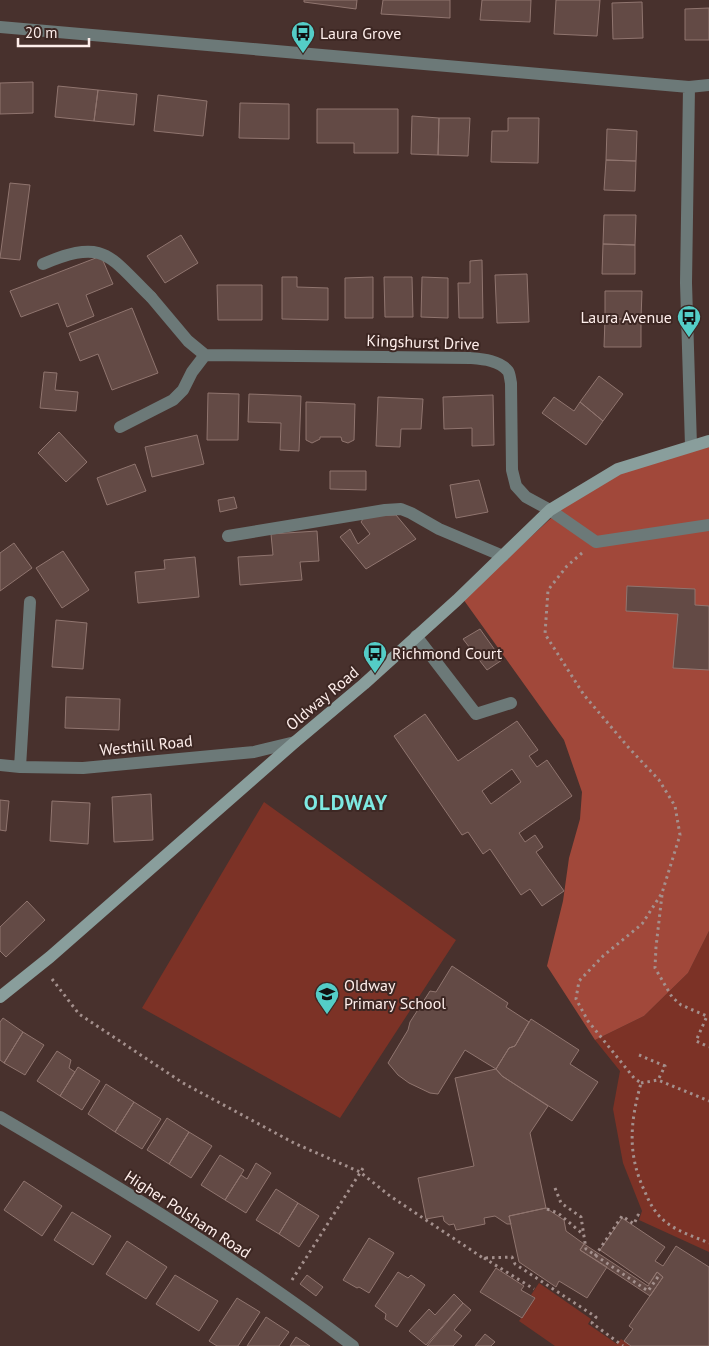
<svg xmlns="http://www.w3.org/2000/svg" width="709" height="1346" viewBox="0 0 709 1346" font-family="'PT Sans',sans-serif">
	<rect width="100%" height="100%" fill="#48312d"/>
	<path fill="#7c3226" d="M264,802L456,940L340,1118L142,1008Z
		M709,931V1252L639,1220L642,1211L623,1163L613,1109L620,1071L595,1040L644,1016L688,973Z
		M539,1283L591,1319L588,1324L617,1344L621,1339L632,1346H555L519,1321L535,1298L531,1295Z"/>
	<path fill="#a1483a" d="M709,445V931L688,973L644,1016L595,1040L547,966L563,901L569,858L580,819L582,792L564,740L463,599L561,509L619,472Z"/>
	<path fill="#634a45" stroke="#90756f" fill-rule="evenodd" d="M304,0H357L356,9L304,2Z
		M383,0H450V18L381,14Z
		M482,0H531L530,22L480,20Z
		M556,0H600L597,36L554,34Z
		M642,2L643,38L613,39L612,3Z
		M709,8V40H685V9Z
		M33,82V113L0,114V83Z
		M58,86L98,90L94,121L55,117Z
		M98,90L137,94L134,125L94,121Z
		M158,95L207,101L203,136L154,131Z
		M240,103L289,104V139L239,138Z
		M317,109H398V153H354V143H317Z
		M412,116L439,118L438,155L411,154Z
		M439,118H470L468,156L438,155Z
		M508,118H539L538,163L491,162L492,131H508Z
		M607,129L637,131L636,161L606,160Z
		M606,160L636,161L635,191L604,190Z
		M10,183L30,185L20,260L0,258Z
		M604,215H636L635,245L603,244Z
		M181,235L198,263L165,283L147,256Z
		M603,244L635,245V274H602Z
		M101,256L113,284L86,295L94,316L67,327L58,303L21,317L10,291Z
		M482,260L483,318H459L458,283H470V261Z
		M527,274L529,322L497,323L495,275Z
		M282,277H297V287L328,288V320L282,319Z
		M373,277V318H345V278Z
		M384,277H412L413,317H385Z
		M422,277L448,278V318L421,317Z
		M217,285H262V320H218Z
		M605,291H642L641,319H605Z
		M132,308L158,373L112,390L98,354L80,361L69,333Z
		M605,319H641V347H604Z
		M44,372L57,373L55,390L78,392L76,411L40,408Z
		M599,376L623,394L603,421L580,402Z
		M208,393L239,394L238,440H207Z
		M249,394L301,396L299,451L280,450L281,423L248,422Z
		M493,395L494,445L472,446V428L444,429L443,397Z
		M378,397L423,399L421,429H401L400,447L376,446Z
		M554,397L574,411L580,402L603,421L586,445L542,413Z
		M306,402L355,404L354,440L348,443L342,441L341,437H320V439L312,443L306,440Z
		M59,432L87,462L66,482L38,453Z
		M197,435L204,464L152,477L145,447Z
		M135,464L146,491L107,505L97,478Z
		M330,471H366V490L330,489Z
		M479,480L488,512L456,518L450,485Z
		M234,497L237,508L220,512L218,500Z
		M396,515L416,539L366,569L340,537L350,529L358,544L370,534L361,522L365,516Z
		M317,531L319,561L300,562L302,580L240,585L238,557L273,555L271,534Z
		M14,543L32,568L0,591V553Z
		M63,551L89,590L62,608L36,568Z
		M195,557L199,597L138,603L135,572L165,569L164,560Z
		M627,586L695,589V605L709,606V670L673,668L678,614L626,611Z
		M56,620L87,623L83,669L52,667Z
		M480,629L502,660L487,670L463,639Z
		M66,697L120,699L119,730L65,728Z
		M425,714L458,761L517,721L538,750L529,756L537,767L547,760L572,796L519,833L525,842L535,835L543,847L536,852L564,891L542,906L530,889L521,895L490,849L483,854L468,832L462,835L394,736ZM512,769L521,782L491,804L482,791Z
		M151,794L153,840L114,842L112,797Z
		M0,800L9,801L6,831L0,830Z
		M52,801L90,803L88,844L50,841Z
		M27,901L45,920L6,957L0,951V927Z
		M452,966L508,1003L506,1007L529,1022L515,1046L509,1048L496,1069L465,1050L438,1094L430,1093L409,1083L398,1075L388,1063L408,1030L410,1022L430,991L436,992Z
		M3,1018L23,1032L4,1063L0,1060V1022Z
		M531,1019L579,1050L570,1064L598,1082L572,1121L502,1076L496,1069L509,1048L515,1046Z
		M23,1032L44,1045L25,1075L4,1063Z
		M57,1051L71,1060L69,1068L75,1072L60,1096L37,1081Z
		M78,1067L100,1081L82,1110L60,1096Z
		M496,1069L502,1076L548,1106L530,1133L546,1208L509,1216L511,1224H507L495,1216L484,1218L485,1224L456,1230L454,1224L449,1225L444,1221L443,1216L426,1219L418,1178L474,1166L455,1078Z
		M106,1084L134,1102L115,1132L88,1114Z
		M134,1102L161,1119L142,1149L115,1132Z
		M167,1118L189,1132L169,1164L147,1150Z
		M189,1132L212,1146L191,1178L169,1164Z
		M220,1155L244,1170L225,1200L201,1185Z
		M256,1163L271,1173L246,1213L225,1200L241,1175L247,1179Z
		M24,1181L62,1206L42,1236L4,1210Z
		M276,1189L298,1203L279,1234L256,1220Z
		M298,1203L319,1216L299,1247L279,1234Z
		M546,1208L564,1220L566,1231L584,1244L580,1250L607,1267L587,1298L559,1281L556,1287L519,1262L509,1216Z
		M72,1212L111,1236L93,1265L54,1240Z
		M622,1218L665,1247L655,1261L663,1266L676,1246L709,1267V1346H631L624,1341L633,1329L629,1326L663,1277L657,1272L649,1284L600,1250Z
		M369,1238L394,1253L369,1293L359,1287L357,1288L343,1280Z
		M127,1241L167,1267L146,1299L106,1274Z
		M584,1244L648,1286L657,1272L663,1277L650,1296L580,1250Z
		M496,1268L524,1286L521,1290L535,1298L522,1318L480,1292Z
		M398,1272L408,1278L411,1275L425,1285L397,1327L385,1319L386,1314L375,1306Z
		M175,1275L218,1301L199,1331L156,1304Z
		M307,1275L323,1287L316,1296L300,1284Z
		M454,1294L463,1303L426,1345L409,1331L429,1309L435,1315Z
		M237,1298L260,1312L238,1346H217L209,1341Z
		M463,1303L471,1310L454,1330L462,1336L453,1346H427Z
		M266,1317L289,1332L279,1346H247Z
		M485,1334L495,1342L491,1346H475Z
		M296,1337L310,1346H290Z"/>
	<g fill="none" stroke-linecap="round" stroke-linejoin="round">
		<path stroke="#a4908d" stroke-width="3" stroke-dasharray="2.5 4" stroke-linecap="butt" d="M582,553L567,566L548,590L545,634L584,695L629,748L659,780L675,806L680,835L662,893L642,924L603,956L579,981L576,999L588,1021L634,1078L641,1083C630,1123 627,1154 645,1192C650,1204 656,1215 667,1223C679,1232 695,1237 709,1243
			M662,895L656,947L655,968L672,997L681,1005L707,1016L696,1041L709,1047
			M52,979L79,1014L183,1083L294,1143L360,1172L390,1196L483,1258L512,1257L515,1264L596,1317L592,1323L623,1346
			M639,1055L665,1066L658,1080
			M641,1083L658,1080L709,1101
			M555,1188L561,1203L581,1217L586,1249L648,1291L660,1274
			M547,1209L558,1213L584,1235
			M595,1256L622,1216L634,1224L638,1215L640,1216
			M484,1258L534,1289
			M292,1280L365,1165"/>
		<path stroke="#6c7978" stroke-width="12" d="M43,264C105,238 108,255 151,297
			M228,536L385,510L401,509L411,513L439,529L503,556"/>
		<path stroke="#6c7978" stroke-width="12" d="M0,27L689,87L709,85
			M689,87L686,283L691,446
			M151,297L188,341L205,355
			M120,427L173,400L183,390L192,372L205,355L470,358C482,359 499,360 508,371C510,374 510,379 511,383L512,470L516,486L526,497L550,510L596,542L709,525
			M416,636L476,714L511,703
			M0,765L20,767L83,768L254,752L295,742
			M20,767L30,602
			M0,1117C121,1188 241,1261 353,1346"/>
		<path stroke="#899e9c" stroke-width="12" d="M0,997L50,957L295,742L364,684L457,600L550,510L618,469L709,441"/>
	</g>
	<defs>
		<g id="bus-pin" transform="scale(1.25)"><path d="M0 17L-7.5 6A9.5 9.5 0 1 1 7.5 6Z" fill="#54cdc7" stroke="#3d2723"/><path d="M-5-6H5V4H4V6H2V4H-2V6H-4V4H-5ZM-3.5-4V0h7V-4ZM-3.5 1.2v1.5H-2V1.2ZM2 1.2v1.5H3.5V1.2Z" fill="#111"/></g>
		<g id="school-pin" transform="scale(1.25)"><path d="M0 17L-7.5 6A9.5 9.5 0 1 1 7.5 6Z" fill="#54cdc7" stroke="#3d2723"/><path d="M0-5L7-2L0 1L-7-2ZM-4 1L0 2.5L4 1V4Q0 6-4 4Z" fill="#111"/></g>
	</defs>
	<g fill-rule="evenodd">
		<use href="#bus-pin" x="303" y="33"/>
		<use href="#bus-pin" x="689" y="317"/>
		<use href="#bus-pin" x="375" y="653"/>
		<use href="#school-pin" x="327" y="994"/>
	</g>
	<g text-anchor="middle" stroke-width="4" stroke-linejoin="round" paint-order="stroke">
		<g font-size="16" fill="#feeeeb" stroke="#3d2723" text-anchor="start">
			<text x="320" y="39">Laura Grove</text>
			<text x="672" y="323" text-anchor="end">Laura Avenue</text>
			<text x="392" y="659">Richmond Court</text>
			<text x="344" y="991">Oldway<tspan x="344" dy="18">Primary School</tspan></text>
		</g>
		<g font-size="16" fill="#feeeeb" stroke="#3d2723">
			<text transform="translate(423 342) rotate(2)" y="6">Kingshurst Drive</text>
			<text transform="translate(322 698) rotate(-40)" y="6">Oldway Road</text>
			<text transform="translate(146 745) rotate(-6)" y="6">Westhill Road</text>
			<text transform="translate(188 1214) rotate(33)" y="6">Higher Polsham Road</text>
		</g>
		<g font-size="21" font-weight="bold" letter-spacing="1" fill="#7ee9e2" stroke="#3d2723">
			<text x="346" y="810">OLDWAY</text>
		</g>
	</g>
	<path d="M18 38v8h71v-8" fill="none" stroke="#feeeeb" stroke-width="2.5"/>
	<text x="25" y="38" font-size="15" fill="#feeeeb" stroke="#3d2723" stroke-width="4" paint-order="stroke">20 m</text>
</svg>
